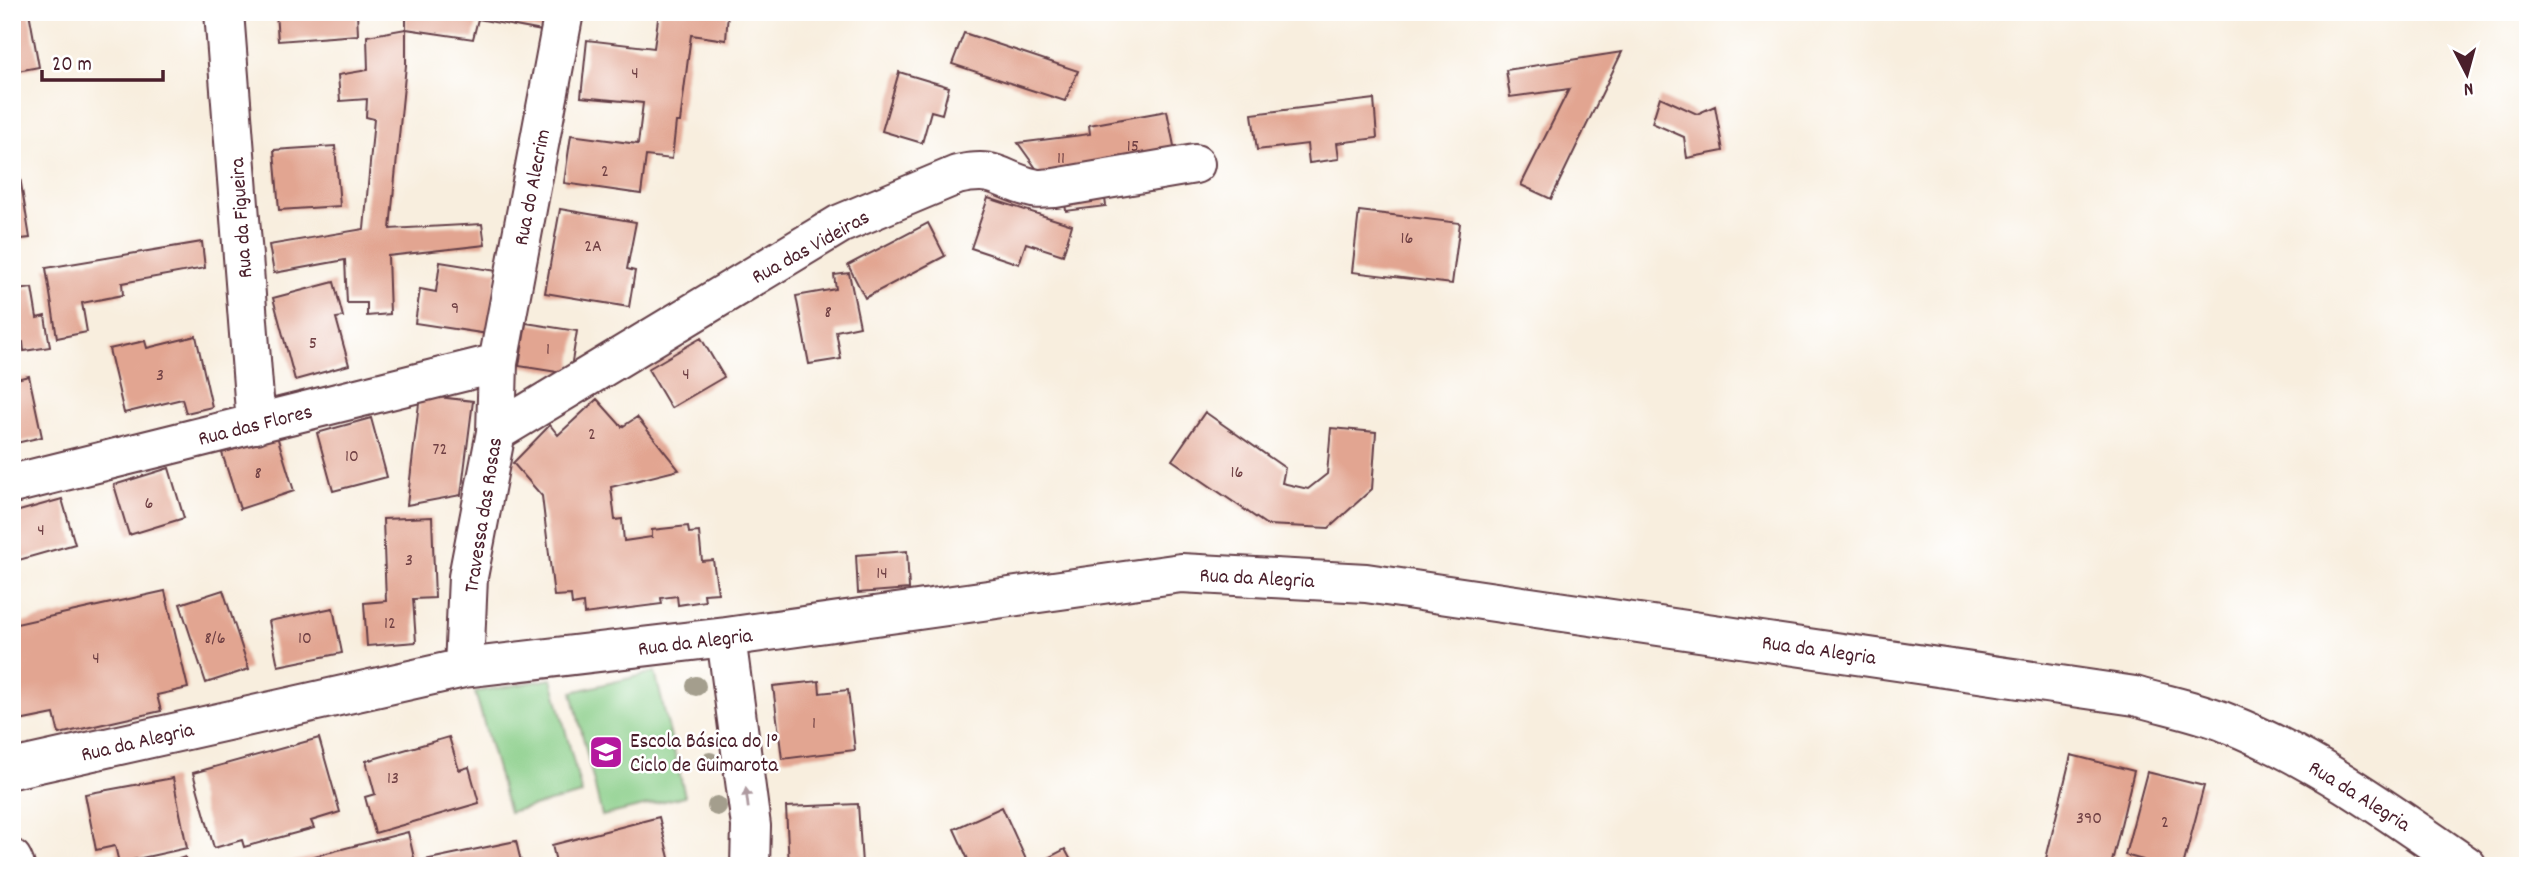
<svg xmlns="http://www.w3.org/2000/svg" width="2540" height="878" viewBox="0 0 2540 878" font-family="Dekko,sans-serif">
	<rect width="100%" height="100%" fill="#fff"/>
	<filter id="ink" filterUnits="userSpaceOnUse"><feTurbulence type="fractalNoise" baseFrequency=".0143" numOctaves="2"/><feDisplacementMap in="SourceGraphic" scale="14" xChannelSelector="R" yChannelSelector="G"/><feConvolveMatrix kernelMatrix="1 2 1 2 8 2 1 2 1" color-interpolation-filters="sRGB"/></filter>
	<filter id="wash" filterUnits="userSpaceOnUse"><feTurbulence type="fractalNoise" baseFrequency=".00686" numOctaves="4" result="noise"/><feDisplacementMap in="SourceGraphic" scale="28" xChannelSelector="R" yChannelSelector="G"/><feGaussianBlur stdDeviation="1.57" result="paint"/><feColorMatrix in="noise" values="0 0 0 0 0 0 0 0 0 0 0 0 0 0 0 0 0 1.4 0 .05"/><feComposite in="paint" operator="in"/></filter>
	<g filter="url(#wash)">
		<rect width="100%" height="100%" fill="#f8eede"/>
		<path fill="#88cd87" stroke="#697659" stroke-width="2" d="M655,672L685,796L602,816L572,692Z
			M552,679L582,794L509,812L475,692Z"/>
		<g id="blocks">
			<path fill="#e2a591" d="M12,12H29L39,67L12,72Z
				M276,12H357L358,35L278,41Z
				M406,12H546L542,31L478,19L473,39L406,29V65L390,229L482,224L485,245L388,256L390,314L367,316V303H347L345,260L274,273L269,245L364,229L374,119L366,117L367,99L340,101L338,75L368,70L367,36L406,29Z
				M659,12H728L726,40L691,35L680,122H676L672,159L646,156L641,194L564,183L571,135L638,144L643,103L581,97L587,40L654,48Z
				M964,33L1078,71L1065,101L952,64Z
				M1622,52L1551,199L1521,185L1569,89L1510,97L1506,70Z
				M899,72L949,87L942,114L931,111L922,143L882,131Z
				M1660,97L1697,114L1715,106L1723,151L1687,158L1684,137L1652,123Z
				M1374,99L1377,138L1337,143L1339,159L1309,163L1307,144L1257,150L1252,114Z
				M1167,111L1176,156L1043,178L1018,143L1090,134L1089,125Z
				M12,129L30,238L12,240Z
				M335,146L340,206L279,210L274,150Z
				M1104,191L1106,206L1066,211L1064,196Z
				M988,198L1072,225L1063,255L1026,243L1019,264L971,248Z
				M560,209L636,222L627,269L635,271L629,307L545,293Z
				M1359,211L1460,223L1452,284L1352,272Z
				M928,223L945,256L865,298L848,265Z
				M202,242L205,268L122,283L123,295L82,303L87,332L57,338L46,268Z
				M440,262L497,271L488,334L415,323L420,289L436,292Z
				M849,273L860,326L836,331L841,359L809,364L796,296L836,289L834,275Z
				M334,282L343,317L336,318L349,365L295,380L273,298Z
				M32,288L37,318L45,316L50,347L24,351L23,342L12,343V291Z
				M526,323L577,331L570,374L519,366Z
				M196,336L212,407L186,413L182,399L124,413L109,349L145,341L147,348Z
				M701,338L724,377L671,408L648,369Z
				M29,376L42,437L12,444V380Z
				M420,395L473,401L461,495L407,505Z
				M597,399L622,427L637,417L679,470L611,487L615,520L622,519L624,541L652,537V530L688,526L689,533L699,532L702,561L713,560L718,593L704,594L705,601L678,605L677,596L661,598L662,604L584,614L583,603L572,605L571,595L554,596L542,496L513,463L550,425L558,435Z
				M1205,412L1285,468L1282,483L1308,489L1327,474L1331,428L1376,432L1372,489L1329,528L1267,525L1172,460Z
				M371,418L387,477L333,491L317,433Z
				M277,436L294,491L240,509L222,453Z
				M169,468L184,518L129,535L114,485Z
				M62,499L75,544L12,562V513Z
				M432,517L435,598L413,599L416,642L367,646L364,603L386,601L383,519Z
				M907,551L909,589L858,593L856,555Z
				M223,590L249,669L206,683L180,604Z
				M165,591L188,688L157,695L161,711L59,734L54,714L19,721L12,693V625Z
				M333,608L342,653L278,666L269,621Z
				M819,681L820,693L848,690L855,750L782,759L773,686Z
				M449,737L459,770L469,767L479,803L375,833L365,797L375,794L366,761Z
				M319,738L340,812L311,821L314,828L244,847L242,840L214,848L193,773Z
				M2071,755L2134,771L2111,866H2057L2045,863Z
				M2147,772L2204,786L2183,866H2142L2143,860L2125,855Z
				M173,778L187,848L119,863L115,846L96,850L85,794Z
				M858,804L862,864L789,866L786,807Z
				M1002,807L1029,866H971L954,829Z
				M659,817L671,866H557L552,845Z
				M408,832L415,862L516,841L522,866H276Z
				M1065,849L1074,866H1040L1038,863Z
				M185,857L188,866H161V865Z"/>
		</g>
	</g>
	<g filter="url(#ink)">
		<use href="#blocks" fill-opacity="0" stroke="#643e46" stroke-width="2"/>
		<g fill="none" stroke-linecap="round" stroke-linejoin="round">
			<g stroke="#643e46" stroke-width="42">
				<path id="street" d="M224,12L256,424
					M496,432L840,224L957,175C999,166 998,180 1033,188C1039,190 1048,188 1055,188L1195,164
					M12,484L498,363
					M726,637L751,826L750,866
					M464,668L468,577L496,432L498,363L564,12
					M12,769L464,668L726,637L1181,573L1366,583L2135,696C2165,705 2198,711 2227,723C2313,757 2391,813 2467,866
					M12,859L15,866"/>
			</g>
			<use href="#street" stroke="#fff" stroke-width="38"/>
		</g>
		<g fill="#a49e8d">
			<circle cx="696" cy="686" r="10"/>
			<circle cx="710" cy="762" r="10"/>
			<circle cx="717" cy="806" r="10"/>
		</g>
		<defs><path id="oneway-solid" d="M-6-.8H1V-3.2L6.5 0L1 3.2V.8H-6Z" transform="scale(1.75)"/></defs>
		<use fill="#ae9aa0" href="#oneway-solid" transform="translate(747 798) rotate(-97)"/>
	</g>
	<defs>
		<g id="school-square" transform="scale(1.75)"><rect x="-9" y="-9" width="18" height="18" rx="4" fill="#b5179e" stroke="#fff"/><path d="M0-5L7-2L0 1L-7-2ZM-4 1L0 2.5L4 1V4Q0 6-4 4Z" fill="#fff"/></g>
	</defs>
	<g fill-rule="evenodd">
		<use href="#school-square" x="606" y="752"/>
	</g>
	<g text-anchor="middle" stroke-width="5" stroke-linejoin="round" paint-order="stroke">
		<g font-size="18" fill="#704044">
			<text x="635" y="78">4</text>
			<text x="1133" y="151">15</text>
			<text x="1061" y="163">11</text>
			<text x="605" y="176">2</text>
			<text x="1407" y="243">16</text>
			<text x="593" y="251">2A</text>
			<text x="455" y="313">9</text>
			<text x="828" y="317">8</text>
			<text x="313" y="348">5</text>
			<text x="548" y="354">1</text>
			<text x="686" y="379">4</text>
			<text x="160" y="380">3</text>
			<text x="592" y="439">2</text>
			<text x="440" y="454">72</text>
			<text x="352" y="461">10</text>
			<text x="1237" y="477">16</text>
			<text x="258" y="478">8</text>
			<text x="149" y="508">6</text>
			<text x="41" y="535">4</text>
			<text x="409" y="565">3</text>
			<text x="882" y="578">14</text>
			<text x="390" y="628">12</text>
			<text x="215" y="643">8/6</text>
			<text x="305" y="643">10</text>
			<text x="96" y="663">4</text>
			<text x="814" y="728">1</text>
			<text x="393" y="783">13</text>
			<text x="2089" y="823">390</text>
			<text x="2165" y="827">2</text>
		</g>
		<g font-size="21" fill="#4a1f2b" stroke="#fff">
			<text transform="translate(531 187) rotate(-79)" y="7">Rua do Alecrim</text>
			<text transform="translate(240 218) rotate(-94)" y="7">Rua da Figueira</text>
			<text transform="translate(810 246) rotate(-29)" y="7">Rua das Videiras</text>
			<text transform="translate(255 424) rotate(-14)" y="7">Rua das Flores</text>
			<text transform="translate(482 515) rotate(-81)" y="7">Travessa das Rosas</text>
			<text transform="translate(1257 577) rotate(3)" y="7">Rua da Alegria</text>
			<text transform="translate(695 641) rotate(-7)" y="7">Rua da Alegria</text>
			<text transform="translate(1819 649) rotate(8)" y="7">Rua da Alegria</text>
			<text transform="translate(137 741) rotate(-13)" y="7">Rua da Alegria</text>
			<text transform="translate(2360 795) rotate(32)" y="7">Rua da Alegria</text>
		</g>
		<g font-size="21" fill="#4a1f2b" stroke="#fff" text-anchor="start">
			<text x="630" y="747">Escola Básica do 1°<tspan x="630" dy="24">Ciclo de Guimarota</tspan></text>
		</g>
	</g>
	<rect width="2540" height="878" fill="none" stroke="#fff" stroke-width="42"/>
	<g transform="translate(2467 74) rotate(174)" stroke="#ffffff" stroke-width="5" paint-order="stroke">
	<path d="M0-5L12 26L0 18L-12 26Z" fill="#4a1f2b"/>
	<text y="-10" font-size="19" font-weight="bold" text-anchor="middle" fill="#4a1f2b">N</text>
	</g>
	<path d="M42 70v10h121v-10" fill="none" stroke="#4a1f2b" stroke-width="3.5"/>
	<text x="52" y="70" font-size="21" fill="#4a1f2b" stroke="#ffffff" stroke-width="5" paint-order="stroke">20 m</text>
</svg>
